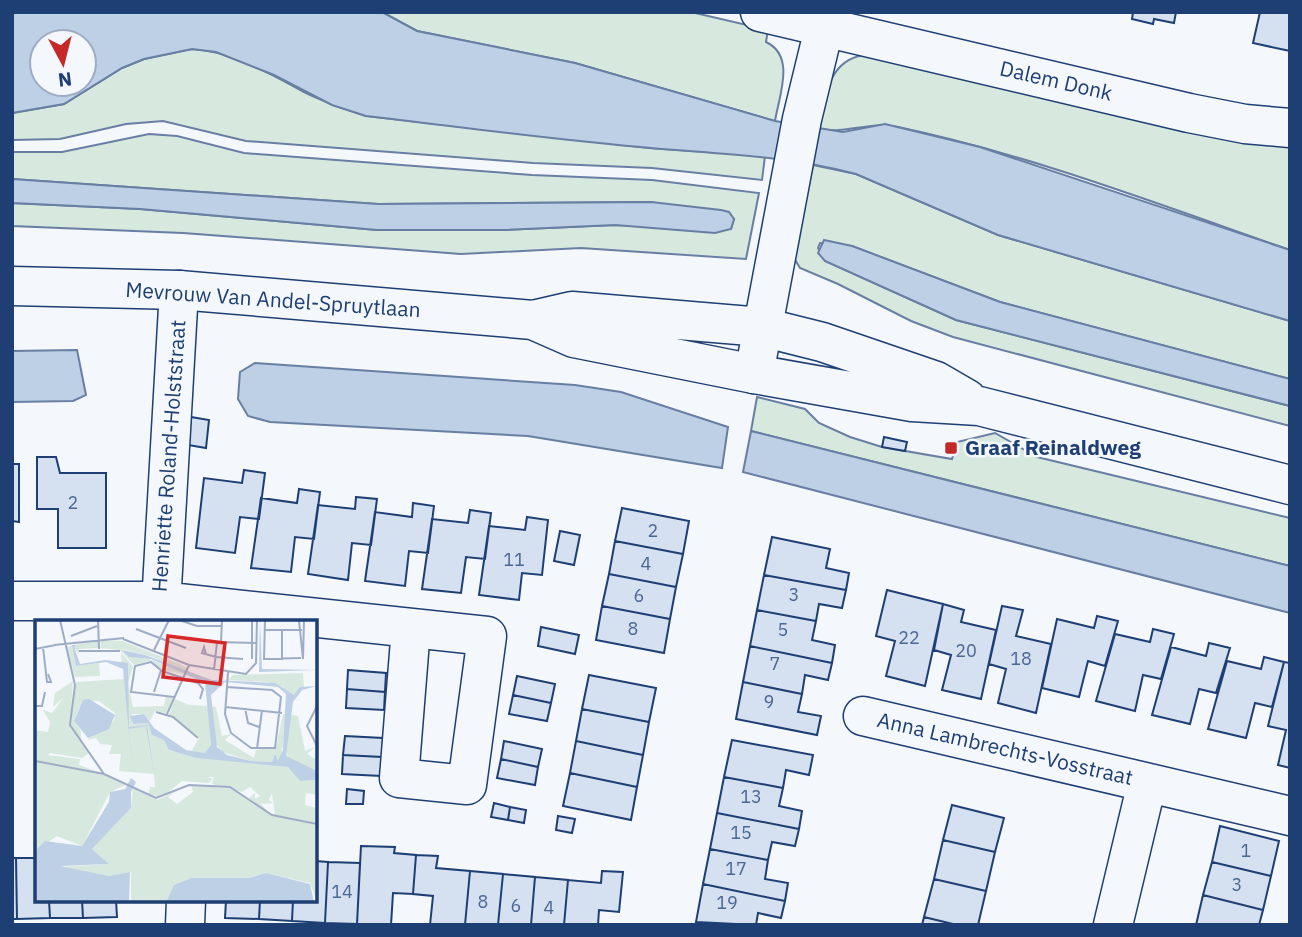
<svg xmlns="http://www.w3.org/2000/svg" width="1302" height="937" viewBox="0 0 1302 937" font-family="'IBM Plex Sans',sans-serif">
	<rect width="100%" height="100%" fill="#f4f7fb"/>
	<path fill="#d7e8df" stroke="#687fa3" stroke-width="2" d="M382,12H691L768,30L766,42C796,56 779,96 775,121L575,63L417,31Z
		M192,49C232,51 270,74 304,92C324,102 345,109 366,116L649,148L765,156L762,180L652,168L533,163L246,141L163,121L126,124L60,139L12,140V113L64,104L122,68L144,59Z
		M863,55L1290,145V250C1161,205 1031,155 898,127C871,121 846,134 819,129C826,99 826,62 863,55Z
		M149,134L177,136L244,153L532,175L652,180L759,193L746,259L581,248L461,254L183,233L12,226V203L140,209L377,230H503L615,225L731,229L734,219L651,202L378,204L12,179V152H62Z
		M813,165L856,174L998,235L1290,321V379L1000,302L852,246L820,243L818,248L825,261L956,320L1290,406V426L953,337L911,321L838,284L800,268L794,258Z
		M757,397L805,409L819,423L850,437L882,447L952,459L957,442L995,433L1037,457L1290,518V566L751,431Z"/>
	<path fill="#bed0e5" stroke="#687fa3" stroke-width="2" fill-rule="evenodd" d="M12,12H382L417,31L575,63L775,121L843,132L885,124L980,147L1290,250V321L998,235L856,174C789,156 720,154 651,148C556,140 461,127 366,116L332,105L274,75L216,52L192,49L144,59L122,68L64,104L12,113ZM42,42H84V84H42Z
		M12,179L378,204L651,202L721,210L729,212L734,219L731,229L715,233L615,225L503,230H377L140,209L12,203Z
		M824,240L852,246L1000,302L1290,379V406L956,320L825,261L818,253Z
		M77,350L86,395L73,401L12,402V351Z
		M255,363L575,385L621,392L728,427L722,468L528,436L270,422L248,416L238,399L240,372Z
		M751,431L1290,566V613L743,472Z"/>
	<path fill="#d5e0f0" stroke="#1d3f73" stroke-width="2" d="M1133,12H1176L1174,23L1154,19L1153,24L1132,19Z
		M1260,12H1290V51L1253,43Z
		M191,417L209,420L206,448L188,445Z
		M884,437L907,442L905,451L882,447Z
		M37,457H56L60,473H106V548H58V509H37Z
		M12,464H19V522L12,521Z
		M244,470L265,473L259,519L240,517L235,553L196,548L204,478L242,483Z
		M299,489L320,492L314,539L295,537L291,572L251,568L261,498L297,503Z
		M356,497L377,499L371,545L352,543L348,580L308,574L318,505L355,509Z
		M413,503L434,506L428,553L409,551L405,586L365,581L375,512L412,517Z
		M622,508L689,521L683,554L615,541Z
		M470,510L491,513L485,559L466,557L461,593L422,589L432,519L468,523Z
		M527,517L548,520L542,575L522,573L519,600L479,595L489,526L525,530Z
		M560,531L580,535L574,565L554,561Z
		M772,537L830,549L826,568L849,573L846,590L764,575Z
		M615,541L683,554L676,587L609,574Z
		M609,574L676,587L670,619L602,606Z
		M764,575L846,590L842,608L819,604L816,621L757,610Z
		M887,590L943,604L925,686L886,676L895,641L876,636Z
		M943,604L964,610L961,622L996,630L981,699L942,690L951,655L934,650Z
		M602,606L670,619L664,653L596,640Z
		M1002,606L1023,610L1016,636L1051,644L1036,713L998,703L1006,669L989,664Z
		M757,610L816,621L812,640L835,645L832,663L750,646Z
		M1097,616L1118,621L1105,666L1088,661L1079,697L1042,688L1057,619L1094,628Z
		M541,627L579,635L575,654L538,646Z
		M1153,629L1174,634L1161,679L1143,675L1135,711L1096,701L1115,634L1150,642Z
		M1209,643L1230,648L1216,693L1199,689L1190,724L1152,715L1171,647L1206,656Z
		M750,646L832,663L828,680L805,675L802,694L743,682Z
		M1264,657L1284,662L1272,707L1255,703L1246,738L1208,729L1227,661L1261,669Z
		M1284,662L1290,663V768L1278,765L1286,730L1268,726Z
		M348,670L386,673L385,692L347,689Z
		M589,675L656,688L649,722L582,709Z
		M517,676L555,684L551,703L513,695Z
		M743,682L802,694L798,712L821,716L817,735L736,719Z
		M347,689L385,692L384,710L346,708Z
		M513,695L551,703L547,721L509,714Z
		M582,709L649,722L643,755L576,741Z
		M345,736L383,738L382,757L343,755Z
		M732,740L813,755L809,775L786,770L783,788L724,777Z
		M504,741L542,749L538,767L501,759Z
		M576,741L643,755L637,787L570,773Z
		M343,755L382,757L381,776L342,774Z
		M501,759L538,767L535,785L497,778Z
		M570,773L637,787L631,820L563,806Z
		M724,777L783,788L779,806L802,811L799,829L717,813Z
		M347,789L364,791L363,804H346Z
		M494,803L510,807L508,820L491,817Z
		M952,805L1004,818L995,852L943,840Z
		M510,807L526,810L524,823L508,820Z
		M717,813L799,829L795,846L772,842L768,860L710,849Z
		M558,816L575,819L572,833L556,830Z
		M1220,826L1279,841L1271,876L1212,862Z
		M943,840L995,852L986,891L934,879Z
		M361,846L395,847L394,853L416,855L413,894L393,893L391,925L357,924Z
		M710,849L768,860L765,879L788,883L785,901L703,884Z
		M416,855L438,856L436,868L470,871L465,925H430L433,896L413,894Z
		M12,858H16L17,919H12Z
		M16,858H37V900H49L50,918L17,919Z
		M315,861L328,862L325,923L292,921L293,900H315Z
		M328,862L360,863L357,924L325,923Z
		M1212,862L1271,876L1263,910L1203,895Z
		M470,871L503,874L498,925H465Z
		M602,871L623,872L619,912L599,910L598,925H564L568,880L601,883Z
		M503,874L535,877L531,925H498Z
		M535,877L568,880L564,925H531Z
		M934,879L986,891L978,925H957L924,917Z
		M703,884L785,901L781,918L758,913L756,925L696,922Z
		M1203,895L1263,910L1259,925H1196Z
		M49,900H82L83,918H50Z
		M82,900H116L117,917L83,918Z
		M226,900H260L259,919L225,918Z
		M260,900H293L292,921L259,919Z
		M924,917L957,925H922Z"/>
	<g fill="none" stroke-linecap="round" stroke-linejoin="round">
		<g stroke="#1d3f73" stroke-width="41">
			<path id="street" d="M760,12L1189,113L1245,124L1290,128
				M754,374L802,119L828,12
				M12,601H160L487,636L467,785L399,778L411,628
				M160,622L179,290
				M863,716L1290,816
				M185,925L186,900
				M1113,925L1147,783"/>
		</g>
		<g stroke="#1d3f73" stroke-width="41">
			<path id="secondary" d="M12,286L179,290L533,320L574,338L754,374L912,402L979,406L1290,485
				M533,320L572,311L762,327L822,342L936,381L967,399"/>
		</g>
		<use href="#street" stroke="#f4f7fb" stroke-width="38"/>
		<use href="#secondary" stroke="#f4f7fb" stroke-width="38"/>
	</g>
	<rect fill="#c62828" stroke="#f4f7fb" stroke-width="2.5" x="944" y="441" width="14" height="14" rx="3.5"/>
	<g text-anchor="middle" stroke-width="5" stroke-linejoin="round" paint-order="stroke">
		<g font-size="18" fill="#4b6792">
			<text x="73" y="509">2</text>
			<text x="653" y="537">2</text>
			<text x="514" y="566">11</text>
			<text x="646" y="570">4</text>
			<text x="794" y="601">3</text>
			<text x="639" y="602">6</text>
			<text x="633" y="635">8</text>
			<text x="783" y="636">5</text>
			<text x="909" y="644">22</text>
			<text x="966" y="657">20</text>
			<text x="1021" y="665">18</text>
			<text x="775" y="670">7</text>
			<text x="769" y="708">9</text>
			<text x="751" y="803">13</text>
			<text x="741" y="839">15</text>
			<text x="1246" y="857">1</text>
			<text x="736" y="875">17</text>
			<text x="1237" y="891">3</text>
			<text x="342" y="898">14</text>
			<text x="483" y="908">8</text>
			<text x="727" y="909">19</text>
			<text x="516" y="912">6</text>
			<text x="549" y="914">4</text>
		</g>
		<g font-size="21" fill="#1d3f73" stroke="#f4f7fb">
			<text transform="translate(1056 81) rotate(13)" y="7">Dalem Donk</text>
			<text transform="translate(273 300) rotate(4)" y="7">Mevrouw Van Andel-Spruytlaan</text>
			<text transform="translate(169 456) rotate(-86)" y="7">Henriette Roland-Holststraat</text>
			<text transform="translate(1005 749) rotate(13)" y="7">Anna Lambrechts-Vosstraat</text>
		</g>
		<g font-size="21" font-weight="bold" fill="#1d3f73" stroke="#f4f7fb" text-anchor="start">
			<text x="965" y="455">Graaf Reinaldweg</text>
		</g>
	</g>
	<g transform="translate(35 620)">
		<rect width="282" height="282" fill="#f4f7fb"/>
		<path d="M63,20V28L44,29V34L37,26L41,46L64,43L65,56L40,57L31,27ZM66,20L87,21L145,44L152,48L150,52L118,37L87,29L95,37L114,39L150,54L127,50L115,41L99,45L85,30L65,28ZM86,33L98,46L93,64L98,87L129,86L131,76L138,79L131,93L120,91L115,101L108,94H97V104L113,103L117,115L129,120L135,131L254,147L265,161L282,160V175L271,173L270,185L282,188V203L240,195L237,173L234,180L238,183L226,184L235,194L214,178L220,173V179L225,176L215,167L207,172L177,164L179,157H173L178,159L174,163L147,161L127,177L113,174L115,167H120L119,154L84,151L86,134H74L77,125L65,124L61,118L52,120L79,101L80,93L64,81H48L44,88L39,101L46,111V121L36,105L41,62L89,59L91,73L93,43L87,45ZM268,53L269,67L259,75L233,62L193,60L198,55ZM38,61L35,105L54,133L47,138L15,133L13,135L45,139L44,145L67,153L0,141V110L13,112L15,102L8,90L17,93L29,77L18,87L20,73ZM140,79L154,85L173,86L176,126L170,133L156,132L164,118L134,95ZM176,86L181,87L187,116L196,114L190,120L219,138L221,130L241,127L248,94H253L246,137L241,140L240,134L237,142L216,141L187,132L180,122ZM255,95L263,96L270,131L280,127L272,134L282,140V151L251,138ZM0,142L70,155L93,164L75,172L47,226L22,216L0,231ZM156,165L199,169L236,195L282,205V282L275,263L231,253L214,258H156L139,265L131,282H96V252L74,256L25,247L74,244L57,229L96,188L98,167L122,180L141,171L133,177L142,184L158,172Z" fill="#d7e8df"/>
		<path d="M225,0L227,49L282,50L224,52ZM37,25H42L39,27L45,44L70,40L93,43L94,107L112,105L119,153L111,106L94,109L97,145L88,49L71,42L41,46ZM87,30L110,35L177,60L240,63L259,75L265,67L282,66L267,70L258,82L251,136L282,151V160L265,161L253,147L162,138L134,130L129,120L117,115L113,103L98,104L95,96L109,94L119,108L151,130L170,133L176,125L170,63L116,39L94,37ZM190,62L243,67L251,74L248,130L243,140L240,134L237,142L216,141L192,135L182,127L176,75ZM54,79L80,95L74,109L53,118L39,101L48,80ZM96,158L101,162L96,172V188L57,229L74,244L25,246L74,256L95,252L94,282H0V231L10,221L47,226L74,182L75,172L90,169ZM231,253L275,264L279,282H131L139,265L156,258H214Z" fill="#bed0e5" fill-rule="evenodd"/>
		<path fill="none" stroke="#9eadc5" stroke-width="2" d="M25,0L40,65L35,105L69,154M63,0L64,29M144,0L162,6H187M230,0L229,39L266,38M264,0L268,39L269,0M101,9L151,28M230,10H267M247,11V40M36,16L62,6M88,19L154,45L211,54L221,43L222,0M186,22L187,0M19,25L89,18M8,27L12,62H16L13,54M0,29L21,25M119,30L134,0M44,31H85M171,34L169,27L167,33L181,37L208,39M217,39V0M179,50L182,22L221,23M192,67L190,94L196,113L216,128H240L246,77L237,70L192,67L193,52M119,72L126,50M139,77L96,72L100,46L116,42L127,51L163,63L168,69L165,79M0,86H7L10,72M282,86L272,106L282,126M190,87L247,93M210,88L213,103L224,107M121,92L138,97L163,118M132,94L154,45M222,129L227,90M0,141L69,154L121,178L154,165L195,167L237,195L282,204"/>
		<path fill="#d62828" fill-opacity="0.15" stroke="#d62828" stroke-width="3.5" d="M133,16L190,23L185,64L128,57Z"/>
		<rect width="282" height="282" fill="none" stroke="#1d3f73" stroke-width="3.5"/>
	</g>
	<rect width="1302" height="937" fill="none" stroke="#1d3f73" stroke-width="28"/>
	<g transform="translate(63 63) rotate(173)"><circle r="33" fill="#f4f7fb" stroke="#9eadc5" stroke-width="2"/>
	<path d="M0-5L12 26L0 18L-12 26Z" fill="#c62828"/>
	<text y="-10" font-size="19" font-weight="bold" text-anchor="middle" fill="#1d3f73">N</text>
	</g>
</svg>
